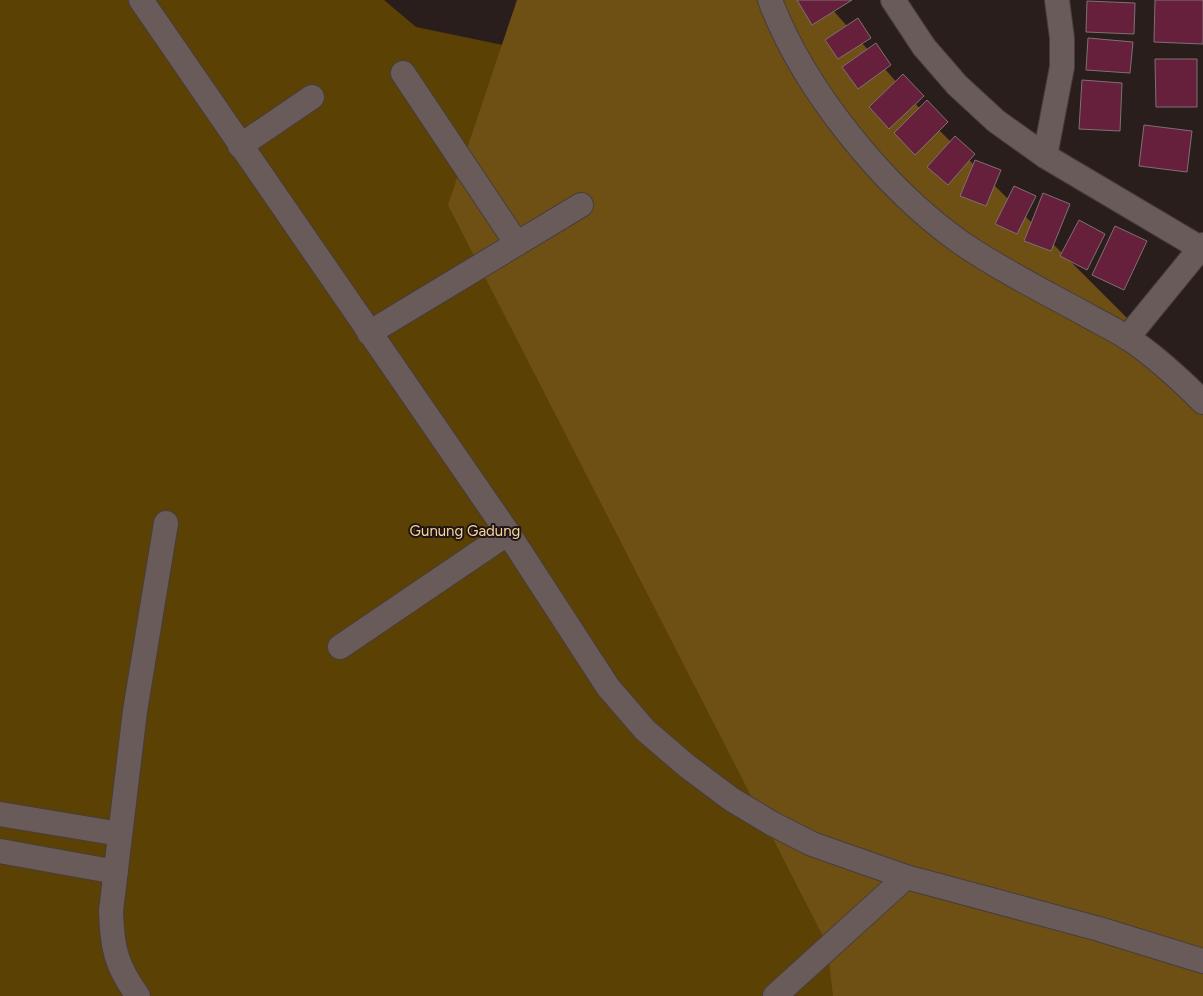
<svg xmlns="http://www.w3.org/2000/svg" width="1203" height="996" viewBox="0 0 1203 996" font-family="Figtree,sans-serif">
	<rect width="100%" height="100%" fill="#2a1e1d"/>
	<path fill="#5c4104" d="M0,0H384L416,27L667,79L1145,996H0Z"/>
	<path fill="#6e5015" d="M517,0H824L937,128L1203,394V996H833L827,944L448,205Z"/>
	<path fill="#66203c" stroke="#7e7074" d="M797,0H852L812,25Z
		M1155,0H1203V44L1154,42Z
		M1087,1L1135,3L1134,34L1086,32Z
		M858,18L871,38L838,59L825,40Z
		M1088,38L1133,42L1130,73L1086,70Z
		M876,43L891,65L858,89L842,67Z
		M1155,59H1197V107H1156Z
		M903,74L924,96L889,129L869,107Z
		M1082,80L1122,83L1120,131L1079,129Z
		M927,100L948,122L915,155L894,133Z
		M1144,125L1192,131L1187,172L1139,166Z
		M955,136L975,154L948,185L927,167Z
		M975,160L1001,170L986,206L960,196Z
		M1014,186L1036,196L1017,234L995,224Z
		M1043,193L1070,204L1051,251L1024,241Z
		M1079,220L1105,234L1087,270L1060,256Z
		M1115,226L1147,241L1124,290L1092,275Z"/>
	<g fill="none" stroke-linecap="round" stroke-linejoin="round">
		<g stroke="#473d3c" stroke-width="26">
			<path id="minor" d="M141,0L508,533L608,687L645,730L687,766L731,799L771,823L812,844L906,877L1099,929L1203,961
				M770,0C803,88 883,187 960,242C999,269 1043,291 1085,314C1099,322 1114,329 1128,338C1155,356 1180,379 1203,402
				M893,0L924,47L957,85L996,121L1045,156L1202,249
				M403,73L517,244
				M240,146L312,97
				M1045,156L1062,67V38L1057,0
				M369,333L581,205
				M1127,338L1203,245
				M340,647L508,533
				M0,814L120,834
				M0,851L116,872
				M138,996C116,966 112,947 111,911L135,711L166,523
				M775,996L906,877"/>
		</g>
		<use href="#minor" stroke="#695b59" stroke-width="24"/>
	</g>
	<g text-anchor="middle" stroke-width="4" stroke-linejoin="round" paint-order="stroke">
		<g font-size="15" fill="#f7d69e" stroke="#201514">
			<text x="465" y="536">Gunung Gadung</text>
		</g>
	</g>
</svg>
